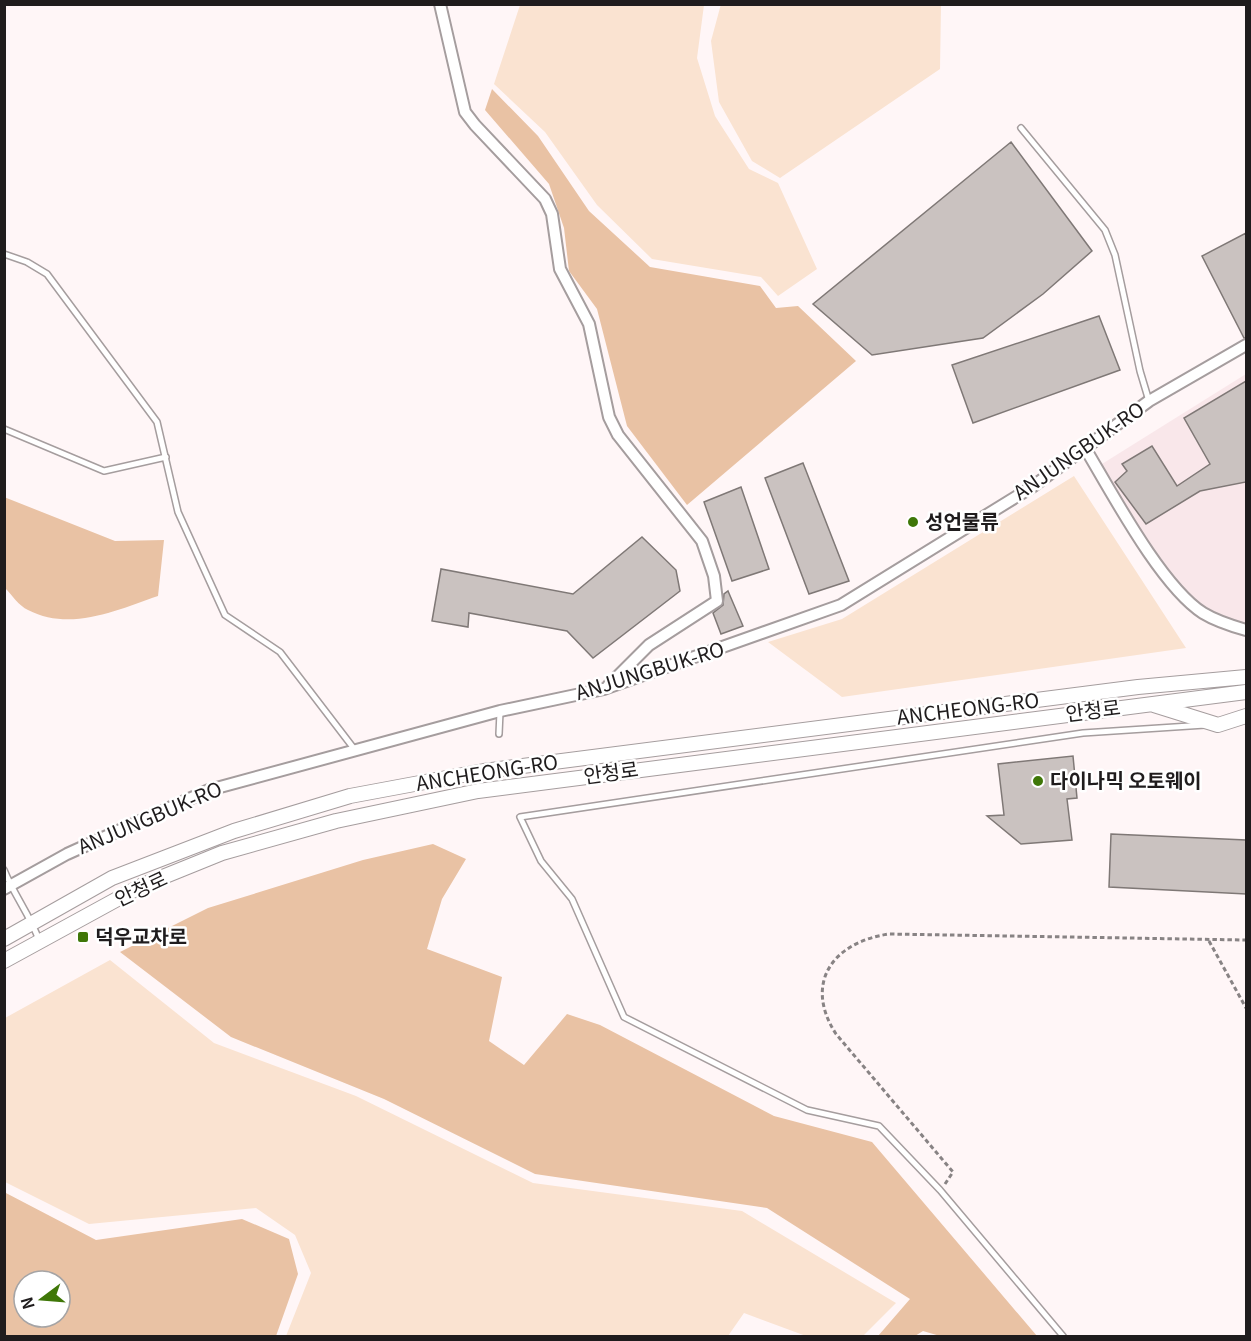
<svg xmlns="http://www.w3.org/2000/svg" width="1251" height="1341" viewBox="0 0 1251 1341" font-family="Georgia,'Noto Sans KR',serif">
	<rect width="100%" height="100%" fill="#fff6f7"/>
	<path fill="#f9e7ea" d="M1246,374V625L1203,608L1169,572L1144,536L1102,464Z"/>
	<path fill="#fae3d1" d="M721,4L941,5L940,69L780,178L752,161L719,102L711,41Z
		M520,5H704L697,58L715,116L749,169L778,183L817,269L778,296L761,277L652,259L597,205L545,132L494,84Z
		M1074,476L1186,648L842,697L768,642L842,619Z
		M110,960L214,1043L356,1096L533,1183L742,1211L896,1303L863,1336H806L744,1313L728,1336H286L311,1273L295,1235L256,1208L89,1224L5,1182V1018Z"/>
	<path fill="#e9c2a4" fill-rule="evenodd" d="M492,89L538,136L589,211L650,267L760,286L776,308L798,306L856,361L687,505L627,426L597,309L569,271L564,228L549,184L485,110Z
		M4,497L115,541L164,540L158,596C117,610 71,632 28,610C19,606 12,595 5,588Z
		M433,844L466,859L442,899L427,949L502,977L489,1041L524,1065L567,1014L600,1025L774,1116L872,1142L1037,1336H940L923,1331L915,1336H878L910,1299L767,1208L535,1174L384,1099L231,1037L120,952L208,908L363,860Z
		M4,1192L96,1240L242,1219L289,1239L298,1274L276,1336H5ZM24,1281H60V1317H24Z"/>
	<path fill="#cac2c0" stroke="#7f7876" stroke-width="1.5" d="M1011,142L1092,251L1043,294L983,338L872,355L813,304Z
		M1246,233V338H1244L1202,256Z
		M1099,316L1120,370L973,423L952,365Z
		M1246,381V482L1200,491L1146,524L1115,482L1127,471L1122,464L1152,446L1177,486L1210,464L1184,418Z
		M803,463L849,581L809,594L765,478Z
		M741,487L769,569L732,581L704,502Z
		M642,537L676,570L680,591L593,658L567,631L469,613L468,627L432,621L441,569L573,594Z
		M728,591L743,626L721,634L713,613L723,605L724,594Z
		M1073,756L1077,798L1067,799L1072,840L1021,844L987,816L1004,815L998,764Z
		M1111,834L1246,840V894L1109,887Z"/>
	<g fill="none" stroke-linecap="round" stroke-linejoin="round">
		<g stroke="#a59d9e" stroke-width="8">
			<path id="service" d="M1021,128L1105,230L1115,255L1140,371L1149,401
				M4,254L27,262L47,274L157,422L178,512L225,615L280,652L355,750
				M4,429L104,471L166,457
				M499,734L500,712
				M4,870C14,895 30,915 39,940
				M1063,1336L940,1190L879,1126L807,1110L624,1017L572,899L541,861L520,817L1083,733L1205,725"/>
		</g>
		<g stroke="#a59d9e" stroke-width="14">
			<path id="minor" d="M440,4L465,112L475,125L545,199L552,214L560,269L589,324L609,417L618,435L702,541L714,576L717,601L649,645L608,686
				M1085,448C1112,493 1161,586 1203,613C1216,621 1232,626 1246,630
				M4,889L67,854L209,790L500,711L604,689L841,605L1032,487L1149,401L1246,345"/>
		</g>
		<g stroke="#a59d9e" stroke-width="16">
			<path id="tertiary" d="M1154,705L1218,725L1246,716
				M4,939L112,878L234,831L350,796L484,771L1138,687L1246,677
				M4,961L143,885L222,853L336,821L478,791L1246,692"/>
		</g>
		<path stroke="#888384" stroke-width="3" stroke-dasharray="4.5 3" stroke-linecap="butt" d="M1209,941L1246,1008
			M945,1184L953,1172L836,1034C803,983 833,942 889,934L1246,940"/>
		<use href="#service" stroke="#fff" stroke-width="5"/>
		<use href="#minor" stroke="#fff" stroke-width="10"/>
		<use href="#tertiary" stroke="#fff" stroke-width="14"/>
	</g>
	<g fill="#3f7708" stroke="#fff" stroke-width="2">
		<circle cx="913" cy="522" r="6"/>
		<circle cx="1038" cy="781" r="6"/>
		<rect x="77" y="931" width="12" height="12" rx="3"/>
	</g>
	<g text-anchor="middle" stroke-width="5" stroke-linejoin="round" paint-order="stroke">
		<g font-size="20" fill="#1f1c1d" stroke="#fff">
			<text transform="translate(1079 451) rotate(-35)" y="7">ANJUNGBUK-RO</text>
			<text transform="translate(650 671) rotate(-17)" y="7">ANJUNGBUK-RO</text>
			<text transform="translate(968 709) rotate(-7)" y="7">ANCHEONG-RO</text>
			<text transform="translate(1093 711) rotate(-7)" y="7">안청로</text>
			<text transform="translate(487 773) rotate(-9)" y="7">ANCHEONG-RO</text>
			<text transform="translate(611 773) rotate(-8)" y="7">안청로</text>
			<text transform="translate(150 818) rotate(-23)" y="7">ANJUNGBUK-RO</text>
			<text transform="translate(141 889) rotate(-25)" y="7">안청로</text>
		</g>
		<g font-size="20" font-weight="bold" fill="#1f1c1d" stroke="#fff" text-anchor="start">
			<text x="925" y="529">성언물류</text>
			<text x="1050" y="788">다이나믹 오토웨이</text>
			<text x="95" y="944">덕우교차로</text>
		</g>
	</g>
	<rect width="1251" height="1341" fill="none" stroke="#1f1c1d" stroke-width="12"/>
	<g transform="translate(42 1299) rotate(254)"><circle r="28" fill="#ffffff" stroke="#a5a4a5" stroke-width="1.5"/>
	<path d="M0-4.5L10 22L0 15L-10 22Z" fill="#3f7708"/>
	<text y="-9" font-size="16" font-weight="bold" text-anchor="middle" fill="#1f1c1d">N</text>
	</g>
</svg>
